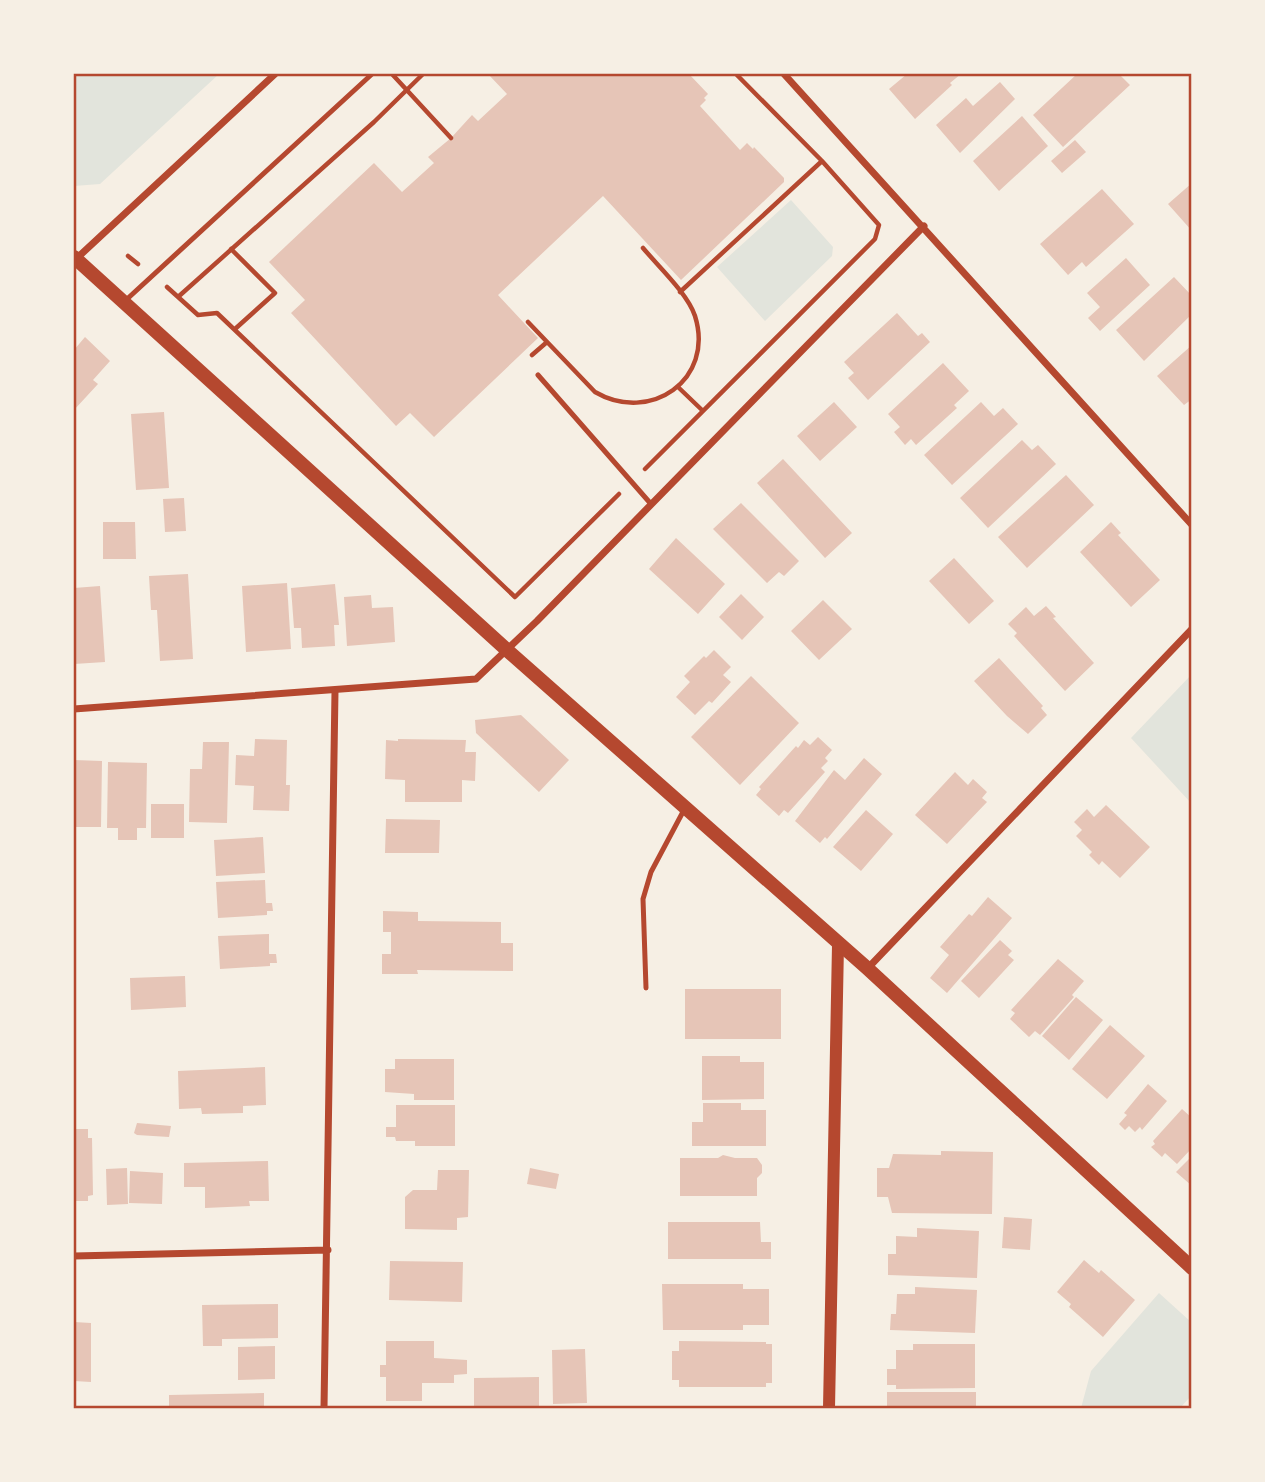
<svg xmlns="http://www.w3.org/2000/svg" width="1265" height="1482" viewBox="0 0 1265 1482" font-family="'Noto Sans',sans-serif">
	<rect width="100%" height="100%" fill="#f6efe4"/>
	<path fill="#e2e4dc" d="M74,74H219L100,184L74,186Z
		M791,200L833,247L832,256L765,321L717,267Z
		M1191,675V803L1131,738Z
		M1159,1293L1191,1322V1396L1180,1408H1081L1091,1371Z"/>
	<path fill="#e6c5b7" d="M488,74H689L708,94L704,98L706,100L700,106L740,150L747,143L753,149L754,147L784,178V182L681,280L603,196L498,295L538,338L434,437L410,413L396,426L291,313L305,300L269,262L374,163L402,192L434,163L428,157L451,138L472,115L478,121L507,94Z
		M907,74H961L950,83L952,85L915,119L889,89Z
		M1077,74H1119L1130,85L1063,147L1033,115Z
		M1000,82L1015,99L960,153L936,125L966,98L973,106Z
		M1022,116L1048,146L999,191L973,161Z
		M1075,140L1086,152L1062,173L1051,161Z
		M1192,183V231L1168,204Z
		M1102,189L1134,224L1086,267L1082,262L1068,275L1040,244Z
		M1126,258L1150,285L1100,331L1088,318L1100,307L1087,293Z
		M1174,277L1192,296V314L1144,361L1116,330Z
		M897,313L918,336L922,333L930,342L868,400L848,378L854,373L844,362Z
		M85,337L110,361L93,380L98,384L74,410V350Z
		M1192,345V399L1184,405L1157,376Z
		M943,363L969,391L954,405L957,408L916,445L911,439L905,445L894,432L900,427L888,414Z
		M834,402L857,427L820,461L797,436Z
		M981,402L994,416L1003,408L1018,424L952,485L924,455Z
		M164,412L169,488L136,490L131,414Z
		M1022,440L1032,450L1038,445L1056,464L988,528L960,498Z
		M783,459L852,533L825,558L757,483Z
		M1066,475L1094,505L1027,568L998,537Z
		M184,498L186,531L165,532L163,499Z
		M741,503L799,561L784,576L779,572L767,583L713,529Z
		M103,522H135L136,559H103Z
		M1111,522L1121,533L1118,535L1160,580L1131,607L1080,552Z
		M676,538L725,584L698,614L649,569Z
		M954,558L994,601L969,624L929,581Z
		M188,574L193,659L160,661L157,610H151L149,576Z
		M287,583L291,649L246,652L242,586Z
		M335,584L339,625H334L335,646L302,648L301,628H294L291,588Z
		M100,586L105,662L74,664V588Z
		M741,594L764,617L742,640L719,617Z
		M371,595L372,608L393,607L395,642L347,646L344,597Z
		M823,600L852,629L819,660L791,631Z
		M1046,606L1056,617L1053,618L1094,663L1065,691L1014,636L1017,633L1008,624L1026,607L1034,616Z
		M714,650L731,667L723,675L731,682L712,703L709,701L695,715L676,697L690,682L684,676L704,656L706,658Z
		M999,658L1043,706L1041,708L1047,715L1028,734L1007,716L974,681Z
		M751,676L799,723L740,785L691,737Z
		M521,715L569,760L539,792L476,733L475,720Z
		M818,737L832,750L825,758L828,761L821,768L825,772L788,813L784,810L779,816L756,795L761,789L759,787L796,746L798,748L804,740L810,745Z
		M255,739L287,740L286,785H290L289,811L253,810L254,786L235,785L236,755L254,756Z
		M398,739L466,740L465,752H476L475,781L462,780V802H405V780L385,779L386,740L398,741Z
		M203,742H229L227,823L189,822L190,769H202Z
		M864,758L882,774L827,839L825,837L820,843L795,821L834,770L845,780Z
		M74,760L102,761L101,827H74Z
		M108,762L147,763L146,828H137V840H118V828H107Z
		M955,772L968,785L973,779L987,792L982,798L987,802L947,844L915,815Z
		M151,804H184V838H151Z
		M1106,805L1150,847L1120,878L1102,861L1099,865L1089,855L1092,852L1076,836L1082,830L1074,822L1087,809L1094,817Z
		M866,810L893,834L861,871L833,847Z
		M386,819L440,820L439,853H385Z
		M263,837L265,873L216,876L214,840Z
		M265,880L266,903H272L273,911H267V915L218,918L216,882Z
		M988,897L1012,918L947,993L930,978L949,955L940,947L969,914L972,916Z
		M383,911L418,912V921L501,922V943H513V971L417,970L418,974H382V954H391V932H383Z
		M269,934V954H276L277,963H270V966L220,969L218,936Z
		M1000,940L1012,951L1008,955L1014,960L979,998L961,981Z
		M1058,959L1084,981L1072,995L1074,997L1040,1035L1035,1031L1029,1037L1010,1019L1015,1013L1011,1010Z
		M185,976L186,1007L131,1010L130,978Z
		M685,989H781V1039H685Z
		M1076,997L1103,1020L1069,1060L1042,1036Z
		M1110,1025L1145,1056L1107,1099L1072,1069Z
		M702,1056H740V1062H764V1099L702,1100Z
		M395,1059H454V1100H414V1094L385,1092V1069H395Z
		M265,1067L266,1105L243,1106V1113L202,1114L201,1108L179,1109L178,1071Z
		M1148,1084L1167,1101L1142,1130L1140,1127L1135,1132L1129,1126L1125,1130L1119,1124L1127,1115L1124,1113Z
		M703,1103H741V1110H766V1146H692V1122H703Z
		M396,1105H455V1146H415V1141H396L395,1137H386V1127H396Z
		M1182,1109L1192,1118V1148L1177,1164L1165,1153L1162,1157L1151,1147L1155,1144L1153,1141Z
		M137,1123L171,1126L169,1137L137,1135L134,1133Z
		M74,1129H88V1138H92L93,1195L88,1196V1201H74Z
		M941,1151L993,1152L992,1214L892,1213L888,1197H877V1168H889L893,1154L941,1155Z
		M723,1155L735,1158H757L762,1165V1173L757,1178V1196H680V1158H718Z
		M1192,1156V1186L1176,1172Z
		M268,1161L269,1201H249L250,1206L205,1208V1187H184V1163Z
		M127,1168L128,1204L107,1205L106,1169Z
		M530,1168L559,1174L556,1189L527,1184Z
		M438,1170H469L468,1217L457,1218V1230L405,1229V1197L413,1190H437Z
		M130,1171L163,1173L162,1204L129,1203Z
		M1004,1217L1032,1219L1030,1250L1002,1248Z
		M668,1222H760L761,1242H771V1259H668Z
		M917,1228L979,1231L977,1278L888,1275V1254H896V1236L917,1237Z
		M1084,1260L1099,1273L1101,1270L1135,1300L1103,1337L1069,1307L1071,1304L1057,1292Z
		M390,1261L463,1262L462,1302L389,1300Z
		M662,1284H743V1289H769V1325H743V1330H663Z
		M915,1287L977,1290L975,1333L890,1330L891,1314H896L897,1294H915Z
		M278,1304V1338L222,1339V1346H203L202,1305Z
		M74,1322L91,1323V1382L74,1381Z
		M386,1341H434V1358L467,1360V1374L454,1375V1383H422V1401H386V1377H380V1365H386Z
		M679,1341L766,1342V1344H772V1383H766V1387H679V1380H672V1351H679Z
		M913,1344H975V1388L896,1389V1385H887V1369H896V1350H913Z
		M275,1346V1379L238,1380V1347Z
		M585,1349L587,1403L553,1404L552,1350Z
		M539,1377V1407L474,1408V1378Z
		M887,1392H976V1408H887Z
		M264,1393V1408H169V1395Z"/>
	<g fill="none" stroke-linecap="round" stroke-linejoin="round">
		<path stroke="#b5482f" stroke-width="4.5" d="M392,74L451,138
			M231,249L275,293L235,329
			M128,256L138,264
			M167,287L198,315L217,313L515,597L619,494
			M680,292L822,161
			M178,297L374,122L423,74
			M528,322L595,392C650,424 715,380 695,316C688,294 658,266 643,248
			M532,355L547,342
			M678,387L703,411
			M645,469L875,239L879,225L822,161L736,74"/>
		<path stroke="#b5482f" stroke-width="5" d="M126,300L372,74
			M538,375L651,504
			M646,988L643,899L651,872L685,808"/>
		<path stroke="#b5482f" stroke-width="7" d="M784,74L1192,525
			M76,259L275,74
			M74,709L476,679L537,621L924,226
			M868,968L1192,629
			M74,1256L328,1250
			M324,1408L335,691"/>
		<path stroke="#b5482f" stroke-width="12" d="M829,1408L838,945"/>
		<path stroke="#b5482f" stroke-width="14" d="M74,257L508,651L867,968L1192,1268"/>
	</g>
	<rect width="1265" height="1482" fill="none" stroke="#f6efe4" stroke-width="150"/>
	<rect x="75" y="75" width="1115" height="1332" fill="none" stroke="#b5482f" stroke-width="2.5"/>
</svg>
